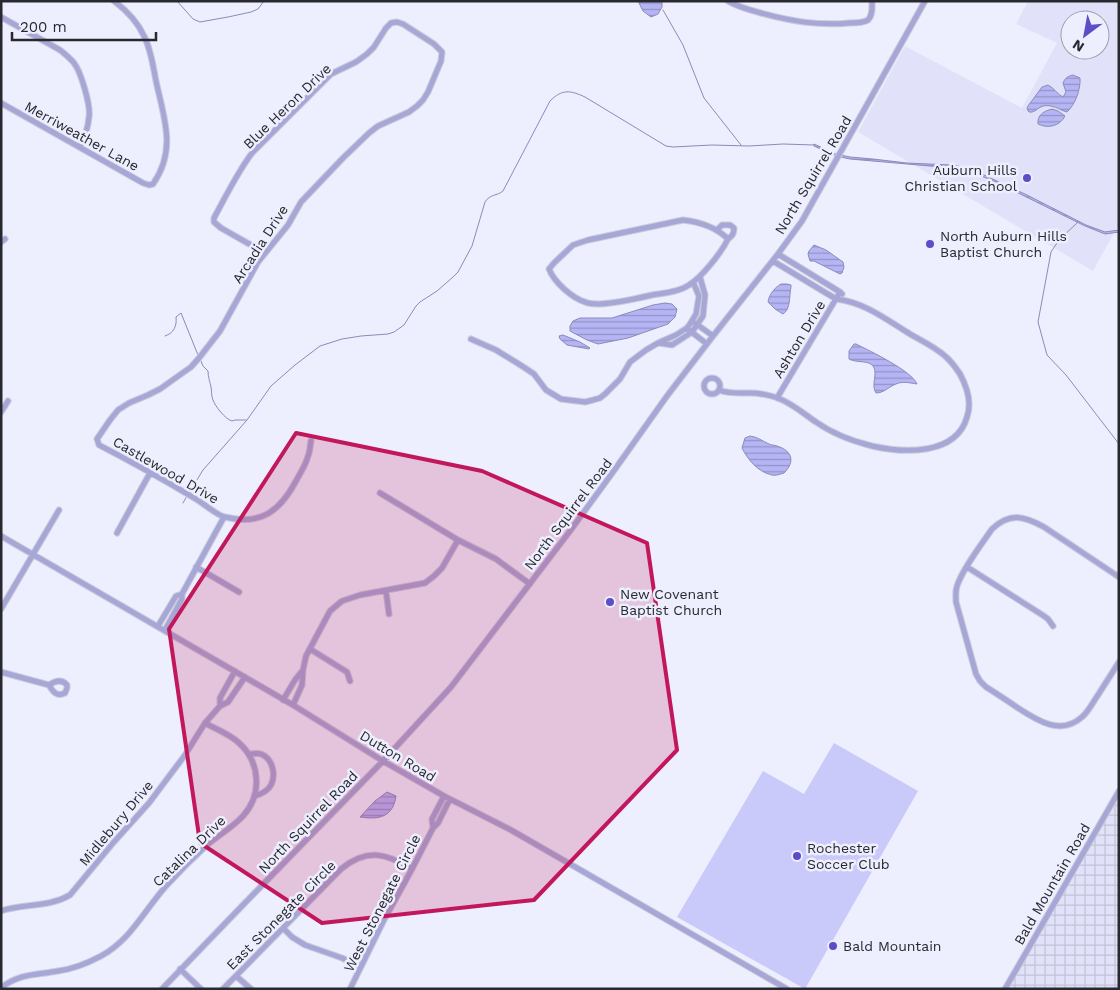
<svg xmlns="http://www.w3.org/2000/svg" width="1120" height="990" viewBox="0 0 1120 990" font-family="'Work Sans',sans-serif">
	<defs>
		<pattern id="industrial-grid" width="8" height="8" patternUnits="userSpaceOnUse" patternTransform="scale(1.25)"><rect width="8" height="8" fill="#e1e2f9"/><path d="M0 4h8M4 0v8" fill="none" stroke="#c1c2d6"/></pattern>
		<pattern id="water-rules" width="6" height="5" patternUnits="userSpaceOnUse" patternTransform="scale(1.25)"><rect width="6" height="5" fill="#b5b5f5"/><path d="M0 2.5h6" fill="none" stroke="#9393c7"/></pattern>
	</defs>
	<rect width="100%" height="100%" fill="#edeefe"/>
	<path fill="#e1e2f9" fill-rule="evenodd" d="M1028,1H1119V224L1093,271L858,132L905,46L1022,108L1057,43L1016,24ZM1070,20H1100V50H1070Z"/>
	<path fill="url(#industrial-grid)" d="M1119,794V989H1007Z"/>
	<path fill="#c9caf9" d="M834,743L918,791L805,989L677,917L763,771L804,794Z"/>
	<path fill="url(#water-rules)" stroke="#8b8bb9" d="M638,1H662V7L658,14L651,17L643,11Z
		M1073,75L1080,78C1081,89 1075,105 1067,112C1059,110 1053,104 1043,106C1037,108 1035,113 1029,112L1027,109L1028,106L1042,87L1048,85C1054,88 1058,95 1063,97L1066,92L1063,83C1065,78 1068,76 1073,75Z
		M1052,109L1058,111L1065,116C1060,126 1048,129 1038,124C1037,115 1044,111 1052,109Z
		M814,144L836,154L850,157L873,159L907,163L951,165L969,168L1027,195L1086,225L1105,232L1119,230V232L1105,234L1085,226L996,182L964,169L850,159L836,156L814,146Z
		M814,245L826,250L843,262L844,267L842,273L840,274L814,261H810L808,254L809,251Z
		M781,284H787L791,285V287C789,296 791,309 783,314L775,309L768,302C769,295 774,288 781,284Z
		M665,303L672,304L677,309L675,317L668,324L628,338L598,344L587,340L570,331V326L573,321L580,318H612L653,305Z
		M563,335L580,342L590,348L589,349L567,345L560,339L559,336Z
		M854,344H856C870,351 912,371 917,384C911,383 902,381 896,384C888,387 884,393 876,393C872,386 875,381 875,373C875,358 858,364 849,359V351Z
		M750,436C758,437 762,441 769,444C771,445 774,445 777,446C793,451 795,462 784,473C780,474 776,476 772,475C758,472 748,460 742,448L745,438Z
		M387,792L396,796C393,817 379,820 360,817L375,801Z"/>
	<g fill="none" stroke-linecap="round" stroke-linejoin="round">
		<path stroke="#8b8bb9" stroke-width="1" d="M177,1L193,19L200,22L228,17L251,12L258,9L264,1
			M663,10L683,45L704,98L741,145
			M1078,222L1059,240L1051,252L1038,322L1047,355L1066,375L1119,444
			M165,336C174,333 177,326 176,317L181,313L198,355
			M200,359L203,366L208,371C208,377 210,382 211,387C212,391 211,396 213,400C215,406 225,419 232,421L235,420H246
			M189,493L203,470L247,420L271,386L295,365L320,346L342,339L361,336L388,334L394,332L404,325L416,306L420,302L437,291L453,277L458,272L472,246L485,202C490,194 497,196 503,191L550,101C562,89 570,90 585,97L666,146L673,147L712,145L749,146L783,144L814,145
			M183,503L187,496"/>
		<g stroke="#cacad9" stroke-width="7">
			<path id="minor" d="M728,1C738,7 750,10 761,13C791,21 817,26 849,23C855,23 863,23 868,20C873,15 872,7 872,1
				M1,17L60,50C65,54 70,58 74,63C81,72 91,106 89,117C88,128 85,137 80,147
				M1,103L143,183L149,185L153,184C177,150 164,118 156,81C153,66 151,49 144,36C138,23 126,10 114,1
				M683,220C700,222 716,227 728,239C721,253 702,277 689,285C679,292 664,293 652,295C635,299 617,303 600,304C595,304 589,304 585,302C572,298 554,282 549,269L554,263L573,245L588,240Z
				M717,230L722,225H730L734,228C734,234 732,236 728,239
				M1,242L5,239
				M265,253L221,228L214,222V218C226,196 237,173 252,153L331,74L356,62L367,54L374,47L386,28L391,23L397,22L403,24L434,44L442,52L441,61L428,92L423,100L417,106L409,112L378,126L369,133L343,158L301,202L288,225L258,262L220,331L199,358L191,367L160,389L148,395L129,403L118,410L110,420L97,439L99,445C132,462 164,480 196,499C204,504 218,516 225,517C261,526 280,511 296,481C300,473 306,465 308,456C310,452 310,446 311,441
				M778,254L840,292L842,294
				M695,323L713,336
				M689,330L707,344
				M471,339L496,350L522,366L534,374L546,390L561,399L585,402L593,400L600,398L605,394L620,379L630,362L646,350L658,343L676,335L687,328L690,324L696,314L699,296L693,282
				M659,343L672,345L692,332L703,316L705,295L700,277
				M704 386a8 8 0 1 1 16 0a8 8 0 1 1-16 0Z
				M719,390C729,394 738,393 749,393C758,393 769,395 778,398C793,404 804,414 816,422C833,434 852,441 872,446C903,453 956,456 967,417C972,403 967,387 960,374C956,368 951,361 945,356C935,347 922,341 910,334C887,320 864,302 836,299L773,261
				M777,398L840,292
				M1,412L8,401
				M380,493L458,540L496,559L530,584
				M117,533L150,473
				M1,536L293,705L383,761L444,796L511,830L787,989
				M196,567L239,592
				M967,567L1044,616L1048,619L1053,626
				M1119,577L1044,527C1024,516 1010,512 992,529C981,545 963,568 957,586C955,592 956,596 956,602L976,674L980,681L986,687C996,693 1006,700 1015,706C1035,719 1060,737 1082,717C1089,711 1093,702 1098,695C1105,684 1112,673 1119,662
				M386,591L389,614
				M1,609L59,510
				M158,626L176,596L182,594
				M165,630L182,599V594L224,517
				M310,649L347,672L350,681
				M1,672L49,685C53,692 57,697 65,693L67,688V685C62,679 55,681 49,685
				M283,700L295,680L303,670
				M293,705L302,685L303,670L306,656L330,611L342,601L360,595L425,583L434,576L442,568L458,540
				M220,706V698L235,671
				M249,754C253,754 258,753 261,754C273,759 276,775 271,785C268,791 261,794 255,796
				M444,796L432,819L433,828L438,823L450,799
				M1,911C24,903 48,908 70,895L113,843L149,803L185,755L205,723L220,706L228,702L245,677
				M283,928L292,937L305,945L342,958L361,967
				M180,969L201,989
				M236,976L251,989
				M1,988C19,973 38,975 58,971C73,969 88,963 101,956C131,940 145,909 167,885C180,871 194,857 207,845C219,835 233,827 243,816C263,794 260,761 238,742C229,734 216,729 205,723
				M162,989L241,907L383,761L451,687L570,531L613,472L667,396L713,336L778,254L802,221L925,1
				M223,989L341,869C367,848 386,853 412,869
				M350,989L384,920L412,869L433,828
				M1005,989L1119,791"/>
		</g>
		<use href="#minor" stroke="#a6a7d6" stroke-width="5"/>
	</g>
	<path fill="#c2185b" fill-opacity="0.2" stroke="#c2185b" stroke-width="4" stroke-linejoin="round" d="M296,433L482,471L647,543L677,750L534,900L322,923L200,843L169,629Z"/>
	<g fill="#5d4dc6" stroke="#edeefe" stroke-width="2">
		<circle cx="1027" cy="178" r="5"/>
		<circle cx="930" cy="244" r="5"/>
		<circle cx="610" cy="602" r="5"/>
		<circle cx="797" cy="856" r="5"/>
		<circle cx="833" cy="946" r="5"/>
	</g>
	<g text-anchor="middle" stroke-width="5" stroke-linejoin="round" paint-order="stroke">
		<g font-size="14" fill="#28282e" stroke="#edeefe">
			<text transform="translate(287 106) rotate(-44)" y="5">Blue Heron Drive</text>
			<text transform="translate(82 136) rotate(29)" y="5">Merriweather Lane</text>
			<text transform="translate(813 175) rotate(-59)" y="5">North Squirrel Road</text>
			<text transform="translate(260 244) rotate(-57)" y="5">Arcadia Drive</text>
			<text transform="translate(799 339) rotate(-59)" y="5">Ashton Drive</text>
			<text transform="translate(166 470) rotate(30)" y="5">Castlewood Drive</text>
			<text transform="translate(568 514) rotate(-53)" y="5">North Squirrel Road</text>
			<text transform="translate(398 756) rotate(31)" y="5">Dutton Road</text>
			<text transform="translate(308 822) rotate(-46)" y="5">North Squirrel Road</text>
			<text transform="translate(116 823) rotate(-50)" y="5">Midlebury Drive</text>
			<text transform="translate(189 851) rotate(-44)" y="5">Catalina Drive</text>
			<text transform="translate(1052 884) rotate(-60)" y="5">Bald Mountain Road</text>
			<text transform="translate(382 903) rotate(-63)" y="5">West Stonegate Circle</text>
			<text transform="translate(281 915) rotate(-45)" y="5">East Stonegate Circle</text>
		</g>
		<g font-size="14" fill="#28282e" stroke="#edeefe" text-anchor="start">
			<text x="1017" y="175" text-anchor="end">Auburn Hills<tspan x="1017" dy="16">Christian School</tspan></text>
			<text x="940" y="241">North Auburn Hills<tspan x="940" dy="16">Baptist Church</tspan></text>
			<text x="620" y="599">New Covenant<tspan x="620" dy="16">Baptist Church</tspan></text>
			<text x="807" y="853">Rochester<tspan x="807" dy="16">Soccer Club</tspan></text>
			<text x="843" y="951">Bald Mountain</text>
		</g>
	</g>
	<rect width="1120" height="990" fill="none" stroke="#28282e" stroke-width="5"/>
	<g transform="translate(1085 35) rotate(212)"><circle r="24" fill="#edeefe" stroke="#9e9fab"/>
	<path d="M0-4L9 19L0 12L-9 19Z" fill="#5d4dc6"/>
	<text y="-8" font-size="14" font-weight="bold" text-anchor="middle" fill="#28282e">N</text>
	</g>
	<path d="M12 32v8h144v-8" fill="none" stroke="#28282e" stroke-width="2.5"/>
	<text x="20" y="32" font-size="15" fill="#28282e" stroke="#edeefe" stroke-width="4" paint-order="stroke">200 m</text>
</svg>
